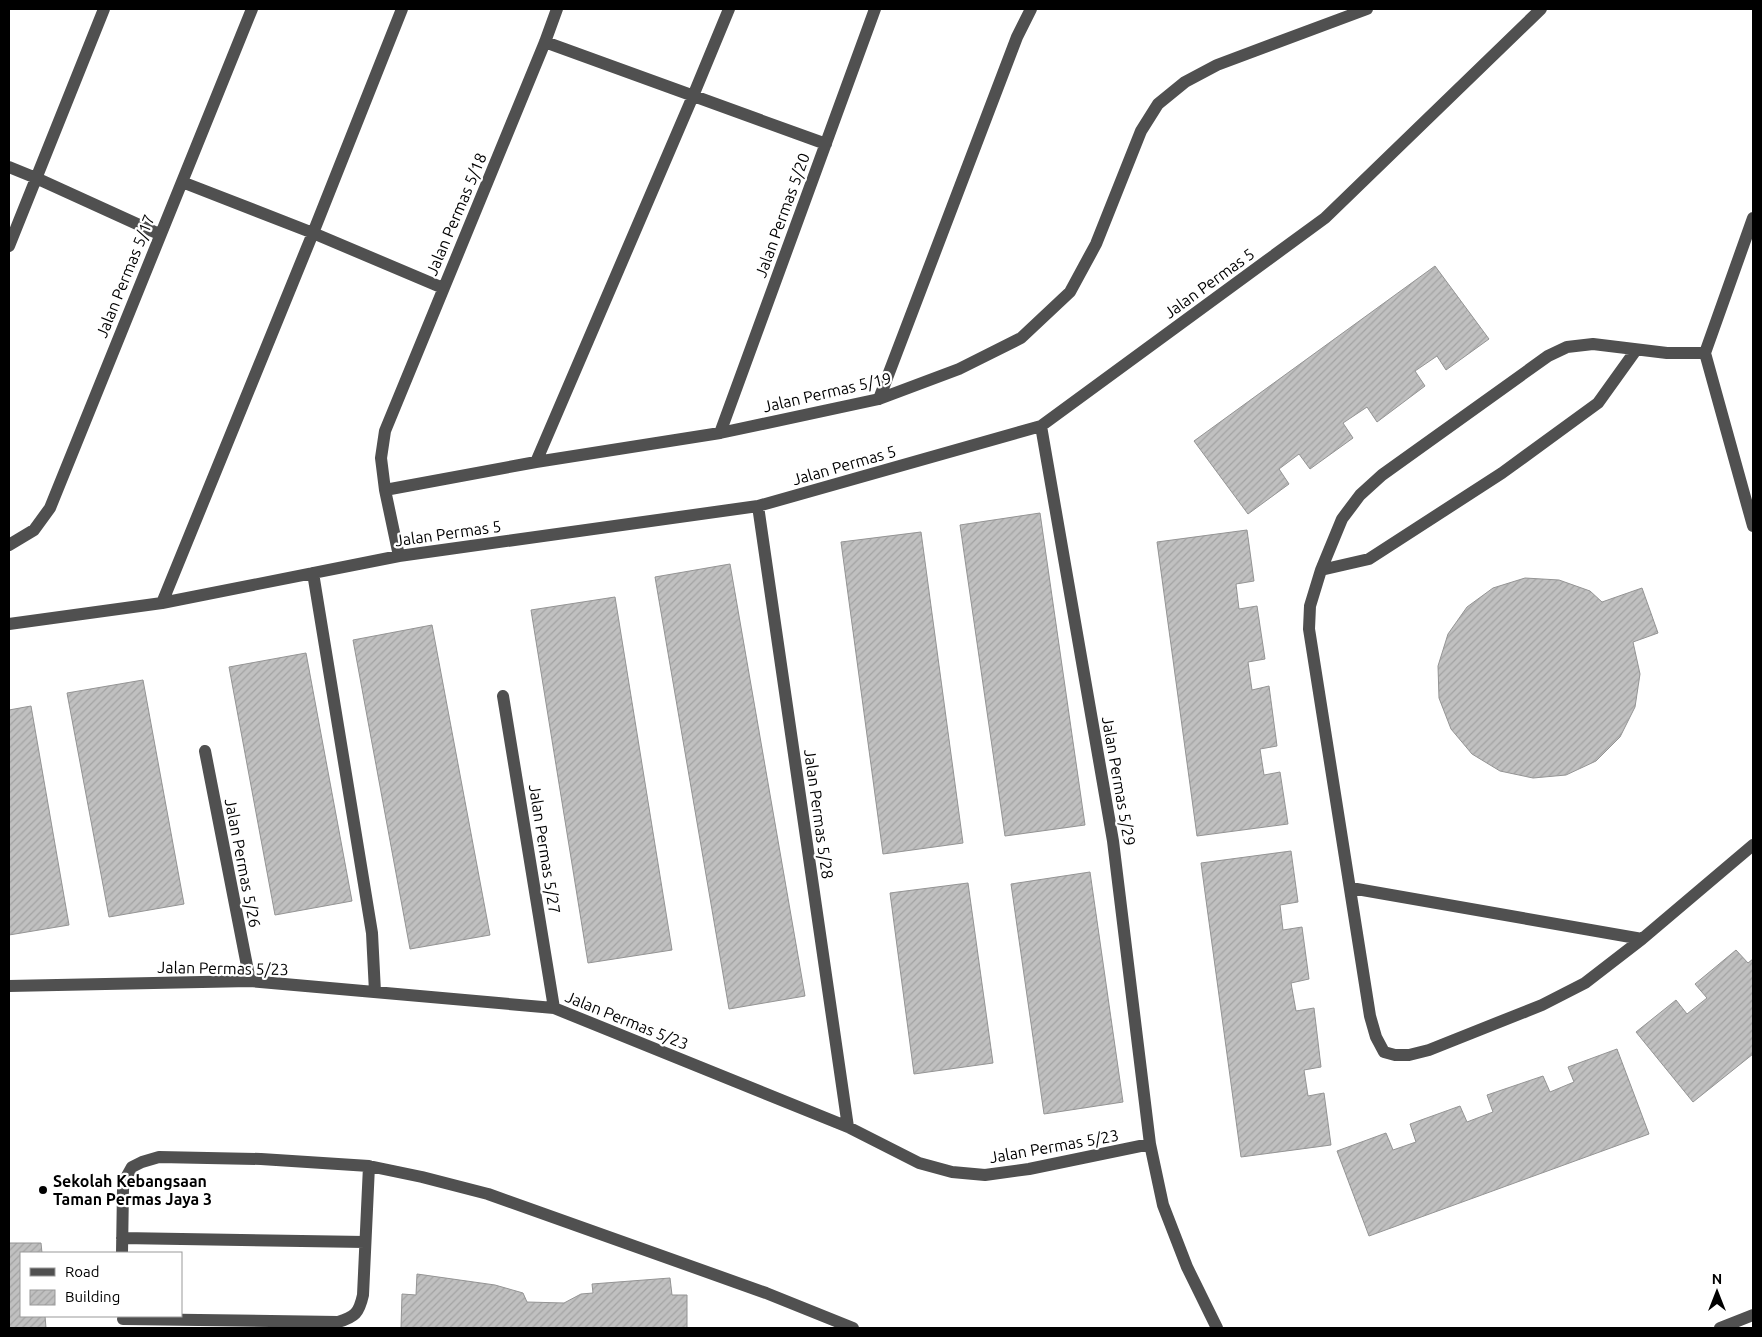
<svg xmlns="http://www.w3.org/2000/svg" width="1762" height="1337" viewBox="0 0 1762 1337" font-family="Ubuntu,sans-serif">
	<defs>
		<pattern id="building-hatch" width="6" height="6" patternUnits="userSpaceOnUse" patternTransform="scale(1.25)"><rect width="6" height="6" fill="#c0c0c0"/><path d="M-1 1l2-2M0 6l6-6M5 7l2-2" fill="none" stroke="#a3a3a3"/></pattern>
	</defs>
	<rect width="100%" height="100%" fill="#fff"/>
	<path fill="url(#building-hatch)" stroke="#949494" d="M1435,266L1489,339L1446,370L1437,356L1415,371L1425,386L1377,422L1367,407L1343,423L1353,438L1310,469L1299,454L1279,469L1289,484L1248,514L1194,441Z
		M1040,513L1085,825L1005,836L960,525Z
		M1247,530L1254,581L1236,584L1239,609L1257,606L1265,659L1248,662L1252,690L1269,686L1277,746L1260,749L1264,775L1280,772L1288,824L1197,836L1157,542Z
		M921,532L963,843L883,854L841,542Z
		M730,564L805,996L729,1009L655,577Z
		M1525,578L1559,580L1590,591L1602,602L1642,588L1658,633L1633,642L1640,674L1635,707L1620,737L1596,761L1566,775L1533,778L1500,771L1472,754L1451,729L1439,698L1438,666L1448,634L1467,607L1493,588Z
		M615,597L672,950L588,963L531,610Z
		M432,625L490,935L410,949L353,640Z
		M306,653L352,901L275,915L229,667Z
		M143,680L184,904L109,917L67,693Z
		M31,706L69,925L9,935V710Z
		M1291,851L1298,902L1280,905L1283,930L1302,927L1309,979L1291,983L1296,1011L1314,1008L1321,1067L1304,1070L1308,1096L1324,1093L1331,1145L1241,1157L1201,863Z
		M1090,872L1123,1102L1044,1114L1011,884Z
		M968,883L993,1063L914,1074L890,893Z
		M1736,950L1748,963L1753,959V1054L1693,1102L1636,1032L1676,1000L1687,1014L1707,998L1695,984Z
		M1617,1049L1649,1134L1369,1236L1337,1151L1386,1133L1393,1150L1416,1142L1410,1124L1460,1106L1467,1122L1493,1112L1487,1095L1543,1076L1550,1092L1574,1082L1568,1067Z
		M9,1243H41L42,1253H21V1316H45L46,1328H9Z
		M417,1274L495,1285L523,1293L527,1302L564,1303L581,1294L593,1293L592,1284L670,1278L672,1295H687V1328H401L402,1294L416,1295Z"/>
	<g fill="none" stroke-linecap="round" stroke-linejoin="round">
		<path stroke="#505050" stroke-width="12" d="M545,42L826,144
			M9,167L36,178L159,234
			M182,182L313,233L443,288
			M1753,218L1705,353L1753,526
			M9,246L104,9
			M1705,353H1667L1593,344L1567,347L1548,356L1382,475L1360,495L1342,519L1321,570L1310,606L1309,629L1370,1016L1376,1037L1384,1052L1395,1055H1409L1429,1050L1542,1005L1585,983L1642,939L1753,845
			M879,399L1017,37L1031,9
			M1041,426L1113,841L1150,1144L1163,1205L1187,1267L1217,1328
			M720,433L875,9
			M536,462L693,96L729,9
			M385,490L536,462L720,433L879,399L959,369L1021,338L1070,292L1096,244L1141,131L1158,104L1185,82L1217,65L1367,9
			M758,506L848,1127
			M9,545L34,530L50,508L252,9
			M399,556L385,490L381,458L385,431L545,42L557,9
			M1321,570L1369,559L1502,473L1598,403L1636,350
			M313,573L372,933L375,992
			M162,603L313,233L402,9
			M9,624L162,603L399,556L758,506L1041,426L1325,218L1541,9
			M503,696L554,1008
			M205,751L250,981
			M1351,888L1642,939
			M9,986L250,981L554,1008L848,1127L919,1163L952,1172L985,1175L1029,1169L1150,1144
			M122,1238L365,1242
			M122,1253L123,1189L127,1176L132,1167L142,1162L159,1157L261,1159L369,1166L422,1177L488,1194L766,1293L853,1328
			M123,1319L338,1322C355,1317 359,1313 363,1295L369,1166
			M1720,1328L1753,1315"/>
	</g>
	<circle fill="#000" stroke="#fff" stroke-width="2" cx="43" cy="1190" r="5"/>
	<g text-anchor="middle" stroke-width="4.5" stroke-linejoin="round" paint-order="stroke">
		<g font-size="16" fill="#000" stroke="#fff">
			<text transform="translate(456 214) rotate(-67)" y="6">Jalan Permas 5/18</text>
			<text transform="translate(782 215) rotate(-70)" y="6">Jalan Permas 5/20</text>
			<text transform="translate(125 276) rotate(-68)" y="6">Jalan Permas 5/17</text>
			<text transform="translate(1209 283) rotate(-36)" y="6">Jalan Permas 5</text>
			<text transform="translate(827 392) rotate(-13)" y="6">Jalan Permas 5/19</text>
			<text transform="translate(844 465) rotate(-16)" y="6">Jalan Permas 5</text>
			<text transform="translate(448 533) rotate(-8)" y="6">Jalan Permas 5</text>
			<text transform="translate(1119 781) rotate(80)" y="6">Jalan Permas 5/29</text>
			<text transform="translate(819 814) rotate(82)" y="6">Jalan Permas 5/28</text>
			<text transform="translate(545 849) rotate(81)" y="6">Jalan Permas 5/27</text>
			<text transform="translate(243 863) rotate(79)" y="6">Jalan Permas 5/26</text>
			<text transform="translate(223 968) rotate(1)" y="6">Jalan Permas 5/23</text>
			<text transform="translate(627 1020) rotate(22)" y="6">Jalan Permas 5/23</text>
			<text transform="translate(1054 1146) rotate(-10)" y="6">Jalan Permas 5/23</text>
		</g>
		<g font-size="16" font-weight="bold" fill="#000" stroke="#fff" text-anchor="start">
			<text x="53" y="1187">Sekolah Kebangsaan<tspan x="53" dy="18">Taman Permas Jaya 3</tspan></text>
		</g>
	</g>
	<rect width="1762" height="1337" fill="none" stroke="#000000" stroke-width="20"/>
	<rect x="20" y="1252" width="162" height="65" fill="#ffffff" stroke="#999999"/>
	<rect x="30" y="1268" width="25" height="8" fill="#505050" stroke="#999999"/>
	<text x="65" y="1277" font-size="15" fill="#000000">Road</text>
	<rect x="30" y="1290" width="25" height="15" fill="url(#building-hatch)" stroke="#999999"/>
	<text x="65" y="1302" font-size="15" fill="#000000">Building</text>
	<g transform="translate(1717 1292)" stroke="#ffffff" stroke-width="4" paint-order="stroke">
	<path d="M0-4L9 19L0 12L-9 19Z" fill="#000000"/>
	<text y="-8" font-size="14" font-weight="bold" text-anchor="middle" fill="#000000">N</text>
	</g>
</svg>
